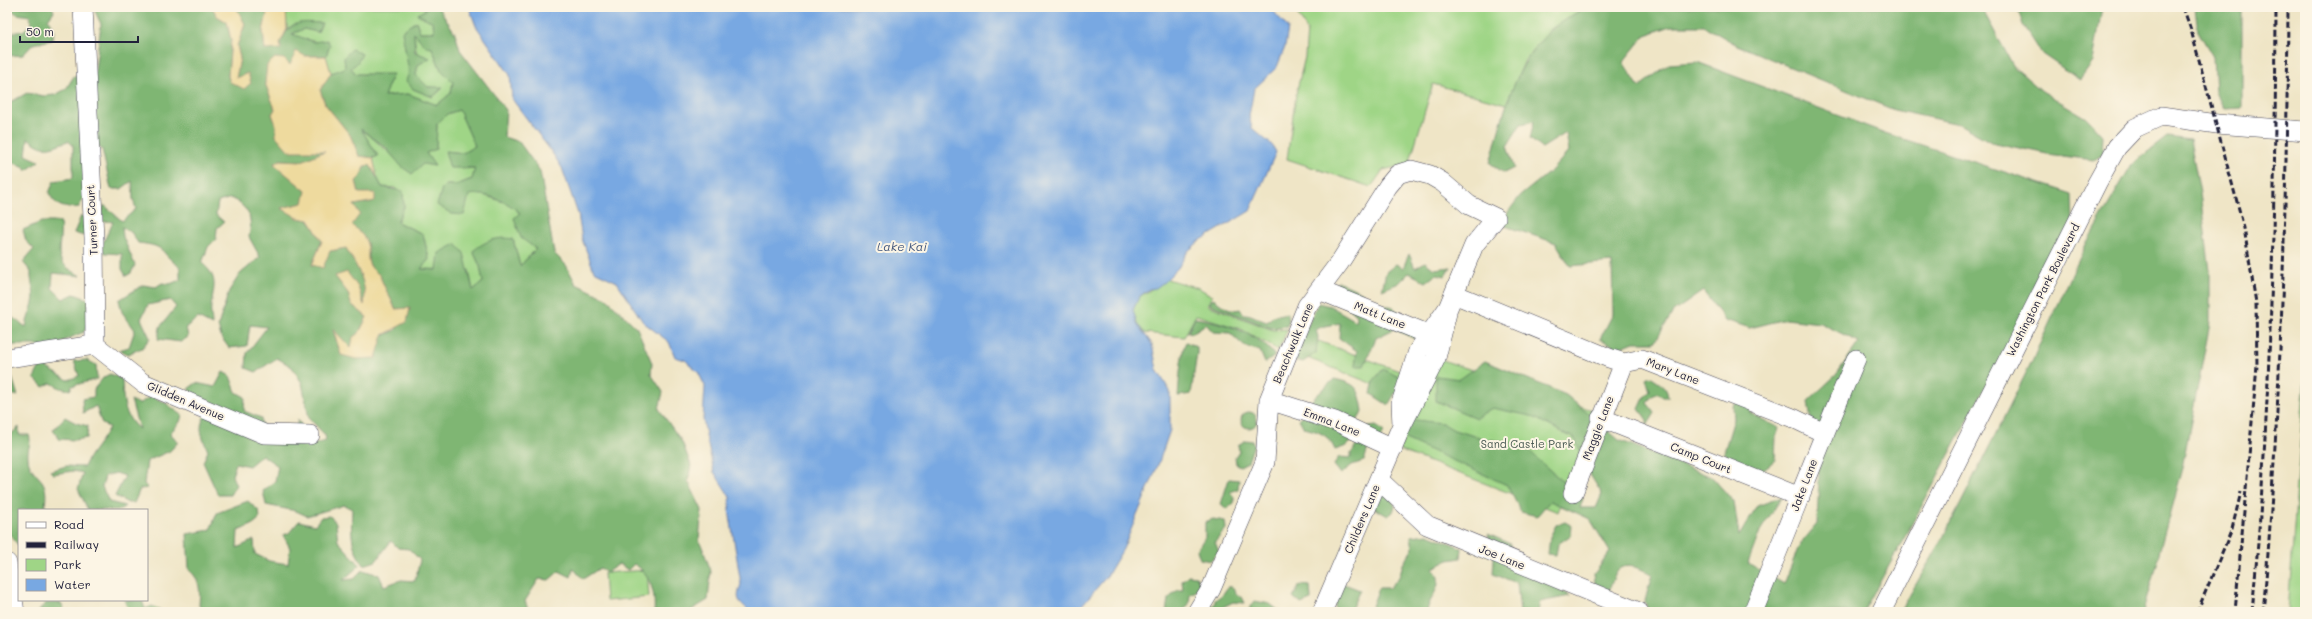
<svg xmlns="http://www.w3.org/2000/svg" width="2312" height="619" viewBox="0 0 2312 619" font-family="Mali,sans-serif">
	<rect width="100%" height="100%" fill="#fcf5e5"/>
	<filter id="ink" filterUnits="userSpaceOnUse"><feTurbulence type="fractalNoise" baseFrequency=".025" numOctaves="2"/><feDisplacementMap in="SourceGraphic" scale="8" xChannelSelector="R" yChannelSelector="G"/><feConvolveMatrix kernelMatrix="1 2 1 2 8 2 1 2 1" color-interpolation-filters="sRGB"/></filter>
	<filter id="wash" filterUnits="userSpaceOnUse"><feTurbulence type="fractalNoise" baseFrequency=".012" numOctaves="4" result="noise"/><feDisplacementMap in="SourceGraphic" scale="16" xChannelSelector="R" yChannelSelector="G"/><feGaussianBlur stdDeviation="0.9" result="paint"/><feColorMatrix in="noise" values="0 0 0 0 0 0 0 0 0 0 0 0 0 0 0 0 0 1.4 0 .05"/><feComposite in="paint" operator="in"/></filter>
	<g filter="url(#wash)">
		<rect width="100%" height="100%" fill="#efe5c6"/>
		<path fill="#9fd586" stroke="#607c60" d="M286,7H424L425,10L418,14L433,22L434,32H420L416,21L405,49L413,89L433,97L443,88L428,87L416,75C419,61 415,46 414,32L426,46L432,48L441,70L453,82L451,93L437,105L408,94L384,96L392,75L356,74L351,68L331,73L326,56L330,45L300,38L292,34L304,29L318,32L295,24L287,29Z
			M1293,7H1586L1552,28L1525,60L1506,104L1433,84L1409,164L1383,170L1371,187L1287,159L1296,94L1305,57L1307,30Z
			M459,110L475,146L463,153L446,151L462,169L476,168L472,179L456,185H445L442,188L469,195L478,193L512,205L520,214L536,249L520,266L513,239L473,251L480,266L483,282L473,290L469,270L421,269L429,259L423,234L397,222L404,207L396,188L382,187L377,177L373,158L378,156L360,127L393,156L434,166L426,153L436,149L437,124L447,114Z
			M1167,279L1199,288L1212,296L1207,305L1273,330L1288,329L1278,350L1241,329L1196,315L1184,337L1145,333L1137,324L1133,310L1139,297Z
			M1302,335L1410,375L1403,396L1295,353Z
			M1436,358L1598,412L1558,512L1399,450Z
			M2305,372V612H2288Z
			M647,570L649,597L606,601L604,573Z"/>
		<path fill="#7fb673" stroke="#506c57" d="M12,7H52L54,11L48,19L54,31L52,40L33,44L23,55L7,56V37L10,33L23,31L31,24L30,16L17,14L10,9Z
			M93,7H212L217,16L227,22L231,40L228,76L230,82L248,73L236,78L240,58L237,46L245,24L236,7H259L267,14L263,31L265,50L280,43C291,20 298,22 322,23L318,32L304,29L292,34L314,42L327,40L330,45L326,56H305L265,83L275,109L272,114L276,125V136L326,151L302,161L280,160L274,164L306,191L304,203L282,208L298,218L309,220L322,241L312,265L330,251L346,248C358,269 368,281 364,306L358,287L335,276L348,293L351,304L367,317L351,348L333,330L341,355L396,330L410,308L395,309C391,297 383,287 380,276C360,261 373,254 365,239C363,235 356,229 352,225L354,205L375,201L359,193L356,181L361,176L364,166L370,165L382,187L403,191L404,207L397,222L423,234L429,259L421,269L437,270L439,253L456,244L464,253L473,290L483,282L480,266L473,251C485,241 497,236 513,239L520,266L536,249L521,238L514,218L520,213C509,202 485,192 469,195L464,215L452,214L437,205L442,188L445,185H456L472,179L475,168H450L445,151L463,153L475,146L459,110L447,114L437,124L436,149L426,153L435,166L423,164L412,174L402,167L385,147L361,129L378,156L373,158L359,156L350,135L325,104L320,90L331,73L345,68L344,57L352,49L362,54L357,63L351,68L356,74H393L384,96L408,94L437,105L451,93L453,82L441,70L432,48L426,47L414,33L415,52L430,58L418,65L416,75L428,87H443L433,97L413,89L406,81L409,72L402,31L416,21L420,32H434L433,22L417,14L425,10L424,7H438L455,33L460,50L506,110L504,137L519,142L540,171L554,253L566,265L576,284L606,298L637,328L652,363L651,374L663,392L659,409L682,442L691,465L688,481L702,510L699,539L711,571L708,600L688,612H654C656,594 650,573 634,564L628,570L619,564L607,572L600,568L583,579L573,568L571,577L559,571L549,580L539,579L525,601L529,612H206L199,606C200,591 201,580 189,570L187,534L210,530L217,513L248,501L259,511L260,518L252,525L238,531L237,548L254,540L255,554L269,561L288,564L290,548L283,535L289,533L299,521L315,525L321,517L330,516L336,523L338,541L360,565L343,580L354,579L363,570L379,575L384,586L401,580L415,581L420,560L409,549L398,548L391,541L376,561L364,565C350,548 351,530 352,509L344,505L307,516L296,511L266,505L263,491L275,481L278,466L262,455L249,466L236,463L232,476L236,485L230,495H218L203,462L208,451C198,428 198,424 213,404L200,401L188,389L196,383L215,387L223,372L230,376L236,392L245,397L244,411L261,418L262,425L292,444L298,420L314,444L326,441L325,435L309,418L302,383L292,367L277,358L256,372L246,368L247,353L267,327L250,325L247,346L229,348L221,337L218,326L229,291L240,274L260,257L249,237C253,217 249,208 231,198L218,202L216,215L224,222L217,228L216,239L208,247L202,263C219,278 214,286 211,306C210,312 212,319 212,325L198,318L186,327L188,337L181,342L158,339L160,327L176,307L170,300L148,305L141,319L150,338L142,348L128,354L119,350L129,347L135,330L122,312L119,300L143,285L156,287L162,283L170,284L180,280V267C158,252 169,246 138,243L131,232L122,227L123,237L135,265L131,273L126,276L122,269V254L105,253L101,247L113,222C100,219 93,227 84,236L74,233L81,216L100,218L104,205L122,221L136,209L133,199L132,181L121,189H111L102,149L94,145L84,197L79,207C64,209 56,207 49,193L54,181L73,178V145L68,141C48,148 44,152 28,138L26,155L39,161L26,171L23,166L7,161V104L27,93L44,96L55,95L66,89L74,76L94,78L101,24Z
			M1586,7H1981L2014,67L2042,91L2087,118L2103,135L2102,155L2094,160L2047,154L1991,142L1959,124L1894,110L1737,45L1704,26H1671L1645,35L1623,62L1639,87L1669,64L1697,62L1885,133L2072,194L2073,225C2001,353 1936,484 1863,612H1648L1645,601L1652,574C1617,557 1616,569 1606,601H1597L1594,574L1610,552L1590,519L1550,501L1537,516L1521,512L1507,485L1403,438L1408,419L1442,423L1454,430L1485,439L1523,444L1544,465L1583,499L1580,508H1596L1602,494L1586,468L1575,439L1531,416L1492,408L1476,418L1436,401V376L1460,379L1485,361L1566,395L1619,440L1712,477L1734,502L1739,536L1757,506L1782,497L1760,531L1748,563L1784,584L1799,546L1817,524L1819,475L1808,401L1836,375L1859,342L1820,323L1786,319L1750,328L1725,320L1703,291L1673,312L1655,342H1634L1619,348L1600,339L1613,314L1612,262L1570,266L1556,243L1499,224L1520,196L1552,170L1569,151L1566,133L1542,148L1530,139L1534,121L1521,124L1507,146L1514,168L1504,173L1490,163C1503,116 1514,63 1552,29C1562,20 1575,14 1586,7Z
			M2017,7H2102L2093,62L2080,80L2042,54L2023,25Z
			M2195,7H2242V108L2224,109L2215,91L2213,57L2198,31Z
			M2167,137L2190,140L2200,193L2210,271V323L2182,468L2143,612H1900L1949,527L2032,361L2087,242L2132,164Z
			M41,222H60C63,252 48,259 81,276L53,273L52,288L63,299L74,294L88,299L89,322L84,332C60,342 54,343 47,368L68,380L79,376L74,361L87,360L96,365L97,379L72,386L70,390L60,388L51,383L43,387L34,378L40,366L45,348L34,345H7V318H13L26,327C27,318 31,312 33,303C36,292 30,283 31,272L23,262L34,249L26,241L23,230Z
			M1409,254L1415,268L1425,262L1434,269L1451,267L1445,276L1437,274L1426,282L1409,273L1399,283L1382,290L1386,272L1396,264L1403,268Z
			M1338,281L1363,293L1361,299L1378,306H1391L1401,314L1417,340L1394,329L1376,338L1364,366H1355L1357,351L1339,338L1340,323L1321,327L1316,330L1318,337L1316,353L1303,362L1291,360L1318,303L1330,306L1356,321L1357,316L1332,290Z
			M1214,298C1219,305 1232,312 1240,309L1244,314C1253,314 1259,320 1267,322L1273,316L1287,313L1289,320L1287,326L1271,328L1209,304Z
			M1195,318C1222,322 1259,333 1275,356L1265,363L1260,351L1244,346L1230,333L1213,332L1206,324L1192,333L1188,332Z
			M1186,342L1197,347V353L1191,394L1178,396C1179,384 1181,350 1186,342Z
			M1383,369L1401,378L1399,387L1388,405L1371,394L1374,380Z
			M7,373L11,374L18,396L7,393Z
			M110,374L122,379C123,398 123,416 139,429L131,400L139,404L151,396L164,402L182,415L180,422L170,433L178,442L170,451L147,461L144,484L148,488L140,489L134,503H128L115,496L125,476L116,473L105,476L102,487L109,502L125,506L120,510H88L78,489L83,473L73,471L53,474L50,471L66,466L84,467C90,452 102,442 109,427L102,424L96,406L83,413L82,399L94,397V389L104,377Z
			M1650,376C1658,381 1667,386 1668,397H1663L1658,393L1652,396L1647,403L1655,413L1647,426V420L1639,409L1645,396L1650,391L1646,378Z
			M1334,379C1357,384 1359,387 1363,411L1357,421L1364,428L1376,426L1384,431L1375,450L1368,448L1364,461L1352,465L1341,474L1334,465L1339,457L1351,458V453L1360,443L1356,439L1344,447L1335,450C1328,434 1320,432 1304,428L1299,419L1314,405L1311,401Z
			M1745,396L1753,399L1750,413L1779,428L1776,437L1775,460L1749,481L1724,452L1734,419L1733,406Z
			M1241 420a8 8 0 1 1 16 0a8 8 0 1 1-16 0Z
			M65,417L76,423L88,426L87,438L74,440L59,439L53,430Z
			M19,427V435H29C32,443 27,449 28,457C28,467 36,474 42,481C47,488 46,498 45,506L48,510H19V546L7,531V430L10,435Z
			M1246,440L1252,441L1254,444L1248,462L1240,466L1236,464L1235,457L1239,451L1238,445Z
			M1229,479L1239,480L1238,489L1230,492L1234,497V503L1227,509L1221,504Z
			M1389,494L1395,506L1393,512L1388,516L1372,507L1378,497Z
			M1213,519L1225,521L1226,529L1215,542L1219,552L1210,561L1200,559L1197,550L1205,537V522Z
			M1565,522L1572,526L1571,535L1558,544L1556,555L1548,554L1550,537L1556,525Z
			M1428,534L1462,548L1461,558L1449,560L1433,568C1447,585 1429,595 1427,612H1379L1372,606L1379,588H1389L1399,577L1403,564L1413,548L1411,536Z
			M1488,534L1510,544L1518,571L1555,587L1570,596L1540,602L1538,612H1520L1517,583L1493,574L1494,558Z
			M1188,575L1196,576L1200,584L1196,591L1190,594L1189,604L1182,612H1166L1168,599L1178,590H1183L1182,581Z
			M1344,584L1360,590L1351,609L1347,612L1335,608L1337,592Z
			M1300,585L1310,586L1311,600L1301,604L1293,597Z
			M1228,587H1232L1236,594L1242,597L1245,603L1233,602L1223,607L1225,612H1206V609L1215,604V600L1222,595Z
			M124,600H142L145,609L152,606L165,612H130Z
			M1255,601L1270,604L1281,612H1247Z
			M46,603H61L64,608L61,612H38Z"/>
		<path fill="#eeda9e" stroke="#887e6c" d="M212,7H236L245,24L237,46L240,58L236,78L248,73L251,83L244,89L230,82L228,76L231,40L227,22L217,16Z
			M259,7H286L287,29L280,43L281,49L265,50L263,31L267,14Z
			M296,51L305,56H326L331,73L320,90L325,104L350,135L359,156L373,158L377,177L370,165L364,166L361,176L356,181L359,193H375V201L354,205L360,214L352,225C356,229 363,235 365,239C373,254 360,262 380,275C383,287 391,297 395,309L410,308L407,322L383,335L376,358L356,359L341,355L333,329L351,348L353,337L359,333L367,317L351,304L348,293L335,276L347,272L358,287L364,305C368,283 357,267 346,248L330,251L323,268L312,265L322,241L309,220L298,218L281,208L303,203L306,191L274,164L280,160L302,161L325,151H289L276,136V125L272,114L275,109L265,83L267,65L275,58L284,59L290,65Z"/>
		<path fill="#78a8e2" stroke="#4d658e" d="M469,7H1270L1288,28L1285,47L1277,67L1254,89L1249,116L1252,128L1272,145L1276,152L1250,211L1201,240L1188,251L1178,268L1164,282L1156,288L1149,289L1139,297L1133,310L1137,324L1152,344L1157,370L1170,391V430L1158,465L1123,549L1107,576L1076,612H750C739,600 735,602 741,584L729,510L730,497L714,472L706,436L703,419L705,386L698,372L685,360L675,357L669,342L643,322L617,282L594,271L582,239L578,214L562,168L551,151L512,99L510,75L476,26Z"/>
	</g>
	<g filter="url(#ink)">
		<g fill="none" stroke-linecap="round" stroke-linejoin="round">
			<g stroke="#413f50" stroke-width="20">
				<path id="minor" d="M1319,290L1440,339
					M1454,294L1609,358L1624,363L1642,359L1793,418L1824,433
					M95,345L143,383L264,434L310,435
					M7,358L95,345L94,238L83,7
					M1269,400L1335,421L1393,448
					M1601,418L1800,497
					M1379,480L1427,525L1639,612
					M1573,493L1624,363
					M7,563L15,612
					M1197,612L1211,589L1265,462L1269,400L1307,306L1340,262L1388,186L1398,174L1411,170L1430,175L1442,182L1469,205L1496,218L1474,245L1448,308L1418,351L1401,403L1402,425
					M1322,612L1402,425L1436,358L1447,313
					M1753,612C1788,528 1820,442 1856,359
					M1881,612L2097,183L2117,147L2135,128L2161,116L2217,124L2305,131"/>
			</g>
			<use href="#minor" stroke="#fff" stroke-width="19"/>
			<path stroke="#22223b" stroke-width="3" stroke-dasharray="6 3" stroke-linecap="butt" d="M2183,7L2191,30L2244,228L2256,303L2257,366L2235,612
				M2197,612L2232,529L2241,492
				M2252,612C2271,411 2275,209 2276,7
				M2263,612C2269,551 2272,491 2276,430C2284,289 2287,148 2288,7"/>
		</g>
	</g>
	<g text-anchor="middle" stroke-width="4" stroke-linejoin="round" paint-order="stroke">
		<g font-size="11" fill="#22223b" stroke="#fcf5e5">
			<text transform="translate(92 220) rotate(-93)" y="4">Turner Court</text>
			<text transform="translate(2043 290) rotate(-63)" y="4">Washington Park Boulevard</text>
			<text transform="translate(1380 315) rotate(22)" y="4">Matt Lane</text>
			<text transform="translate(1293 343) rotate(-67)" y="4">Beachwalk Lane</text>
			<text transform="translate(1673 371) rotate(21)" y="4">Mary Lane</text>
			<text transform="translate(186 401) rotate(23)" y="4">Glidden Avenue</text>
			<text transform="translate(1332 422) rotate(21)" y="4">Emma Lane</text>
			<text transform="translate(1598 428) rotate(-69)" y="4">Maggie Lane</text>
			<text transform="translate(1701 458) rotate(22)" y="4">Camp Court</text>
			<text transform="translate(1804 485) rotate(-69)" y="4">Jake Lane</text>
			<text transform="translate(1362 519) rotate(-67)" y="4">Childers Lane</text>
			<text transform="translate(1502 557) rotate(22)" y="4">Joe Lane</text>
		</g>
		<g font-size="11" fill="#485852" stroke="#fcf5e5">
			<text x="1527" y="448">Sand Castle Park</text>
		</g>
		<g font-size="12" font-style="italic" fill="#44587e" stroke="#fcf5e5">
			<text x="902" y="251">Lake Kai</text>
		</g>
	</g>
	<rect width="2312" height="619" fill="none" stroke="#fcf5e5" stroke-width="24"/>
	<rect x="18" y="509" width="130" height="92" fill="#fcf5e5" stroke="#a5a1a1"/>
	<rect x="26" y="522" width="20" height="6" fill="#ffffff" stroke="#a5a1a1"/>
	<text x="54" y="529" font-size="12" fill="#22223b">Road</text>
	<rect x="26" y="542" width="20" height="6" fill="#22223b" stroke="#a5a1a1"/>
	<text x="54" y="549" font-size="12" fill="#22223b">Railway</text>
	<rect x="26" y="559" width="20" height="12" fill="#9fd586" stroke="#a5a1a1"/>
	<text x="54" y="569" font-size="12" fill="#22223b">Park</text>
	<rect x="26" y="579" width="20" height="12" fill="#78a8e2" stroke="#a5a1a1"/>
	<text x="54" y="589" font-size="12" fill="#22223b">Water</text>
	<path d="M20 36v6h118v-6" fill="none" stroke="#22223b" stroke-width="2"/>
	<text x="26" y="36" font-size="12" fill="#22223b" stroke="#fcf5e5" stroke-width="3" paint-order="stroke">50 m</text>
</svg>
